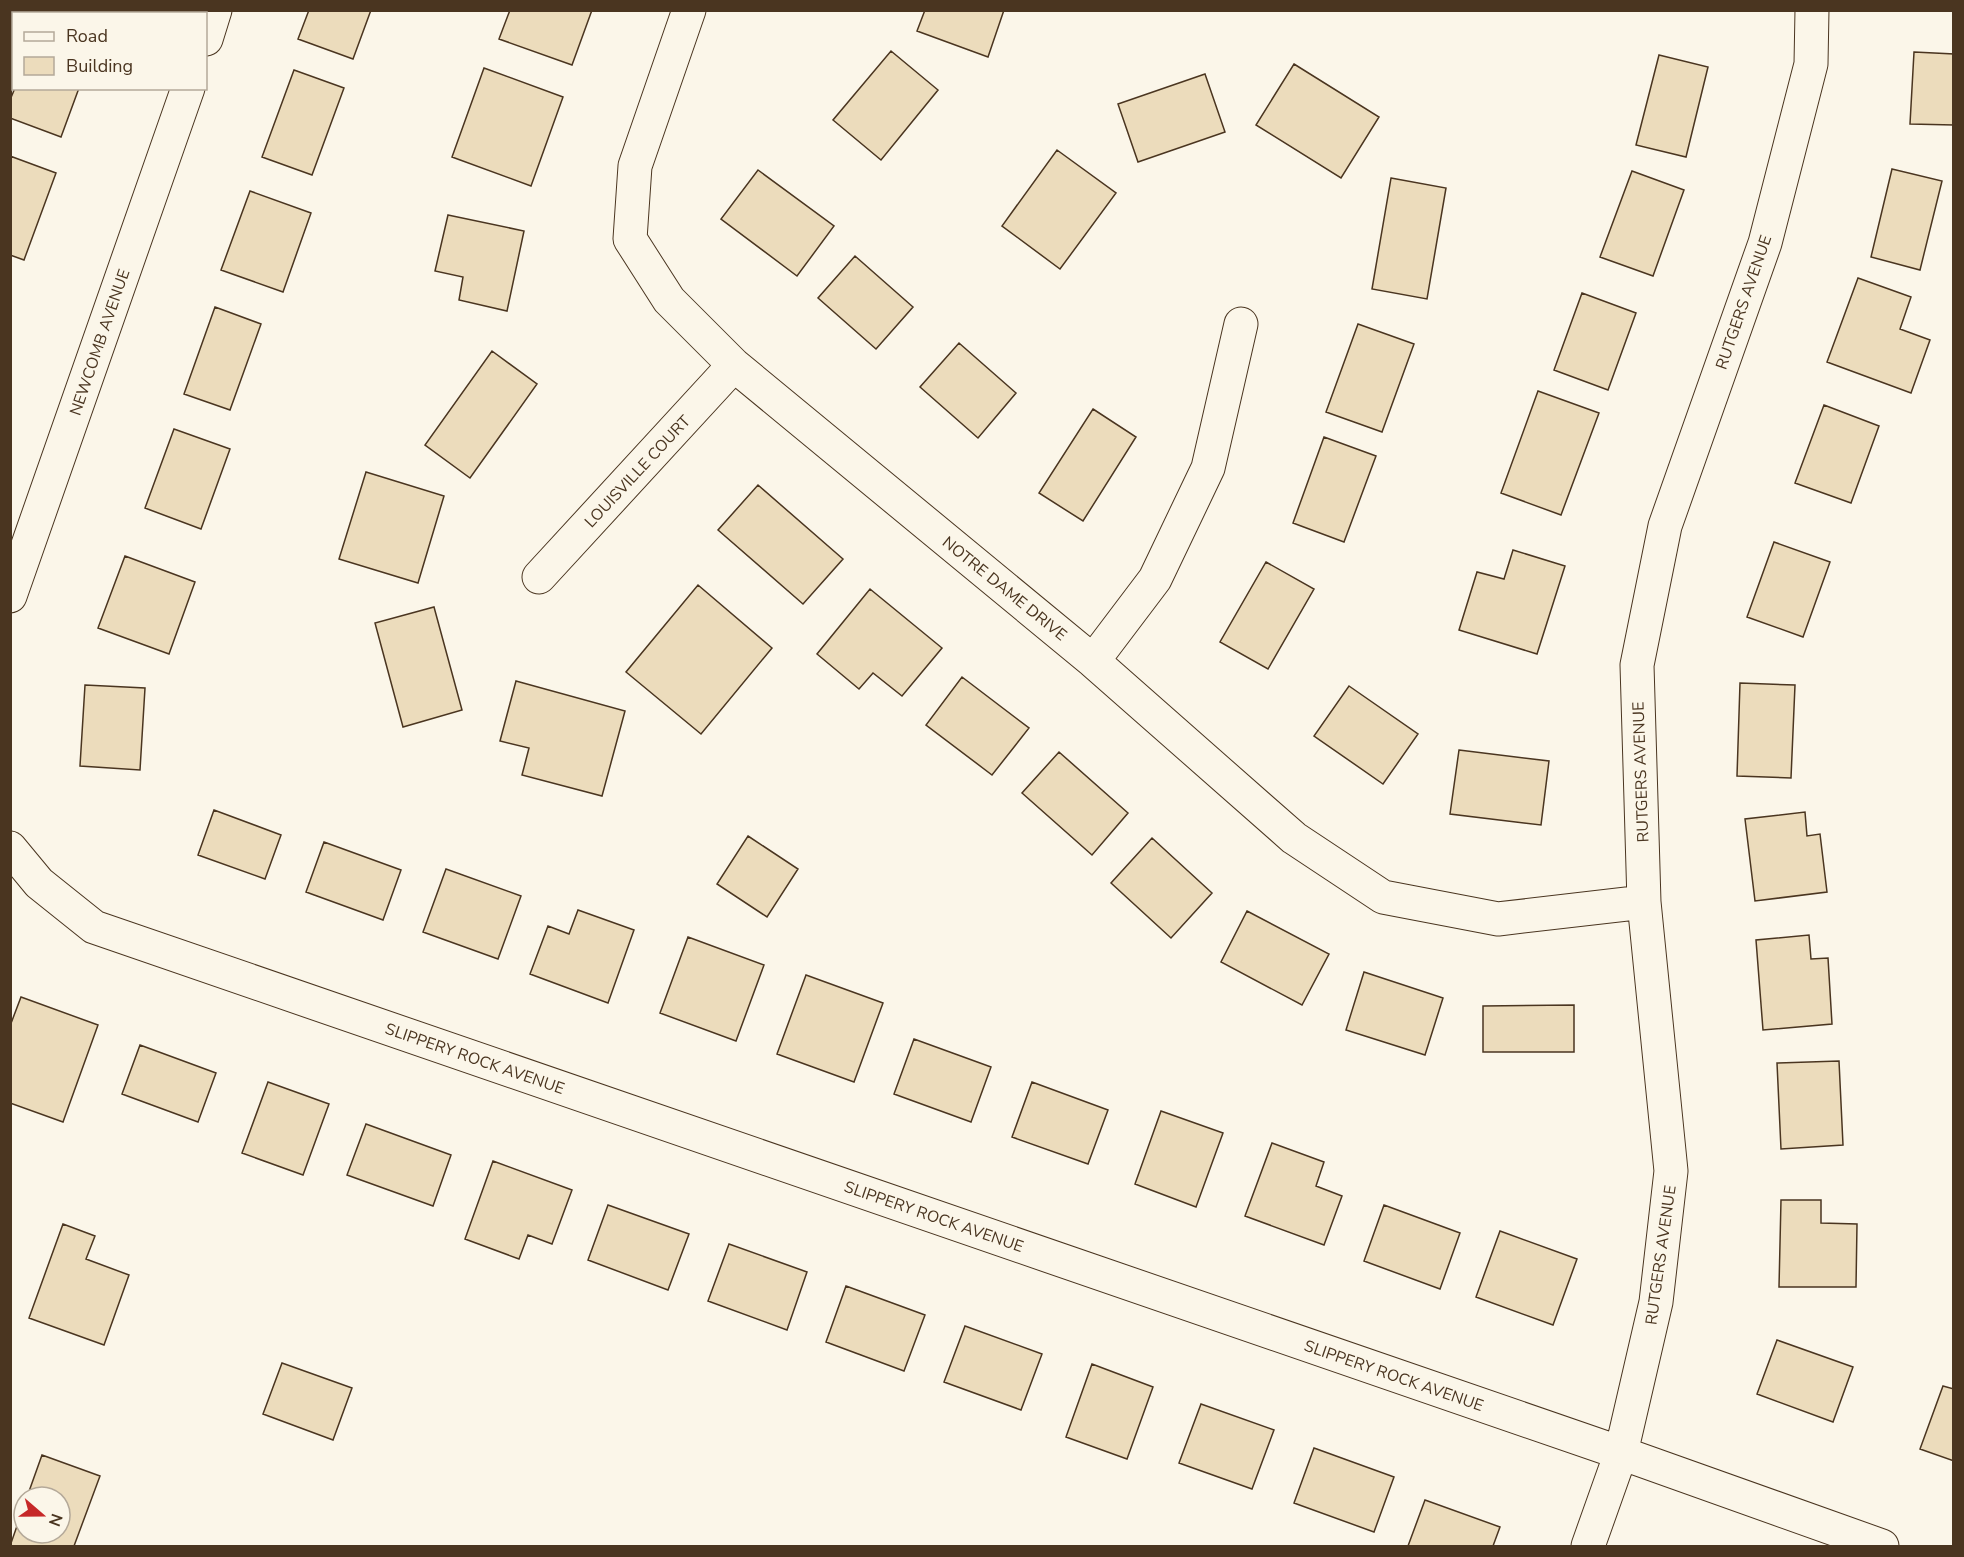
<svg xmlns="http://www.w3.org/2000/svg" width="1964" height="1557" viewBox="0 0 1964 1557" font-family="'Nunito Sans',sans-serif">
	<rect width="100%" height="100%" fill="#fbf6e9"/>
	<path fill="#ecdcbc" stroke="#4a3520" stroke-width="1.5" d="M68,10H110L109,14H76Z
		M309,10H371L353,59L298,39Z
		M510,10H592L572,65L499,39Z
		M925,10H1004L988,57L917,31Z
		M891,51L938,90L881,160L833,120Z
		M1914,52L1954,54V125L1910,124Z
		M1659,55L1708,67L1686,157L1636,145Z
		M1294,64L1379,117L1341,178L1256,125Z
		M484,68L563,97L531,186L452,157Z
		M294,70L344,88L312,175L262,157Z
		M1205,74L1225,132L1138,162L1118,104Z
		M15,88H79L61,137L10,118V100Z
		M1057,150L1116,193L1060,269L1002,226Z
		M10,156L56,173L24,260L10,255Z
		M1892,169L1942,181L1920,270L1871,257Z
		M758,170L834,226L797,276L721,219Z
		M1632,171L1684,190L1653,276L1600,257Z
		M1391,178L1446,188L1427,299L1372,289Z
		M250,191L311,213L283,292L221,270Z
		M448,215L524,231L507,311L459,300L463,277L435,271Z
		M855,256L913,307L876,349L818,298Z
		M1858,278L1911,297L1900,329L1930,340L1911,393L1827,362Z
		M1582,293L1636,313L1608,390L1554,370Z
		M215,307L261,324L230,410L184,394Z
		M1358,324L1414,344L1382,432L1326,412Z
		M959,343L1016,393L978,438L920,387Z
		M492,351L537,384L470,478L425,445Z
		M1538,391L1599,413L1561,515L1501,493Z
		M1824,405L1879,426L1851,503L1795,483Z
		M1093,409L1136,437L1083,521L1039,493Z
		M174,429L230,449L201,529L145,508Z
		M1324,437L1376,456L1344,542L1293,523Z
		M366,472L444,496L418,583L339,559Z
		M758,485L843,559L803,604L718,530Z
		M1774,542L1830,562L1803,637L1747,617Z
		M1513,550L1565,566L1537,654L1459,630L1477,572L1504,579Z
		M125,556L195,582L169,654L98,628Z
		M1266,562L1314,589L1268,669L1220,642Z
		M698,585L772,648L701,734L626,672Z
		M870,589L942,648L902,696L873,673L859,689L817,654Z
		M434,607L462,710L403,727L375,623Z
		M962,677L1029,728L992,775L926,725Z
		M516,681L625,711L602,796L522,775L529,748L500,741Z
		M1740,683L1795,685L1791,778L1737,776Z
		M85,685L145,688L140,770L80,766Z
		M1349,686L1418,734L1383,784L1314,736Z
		M1459,750L1549,761L1541,825L1450,814Z
		M1059,752L1128,813L1092,855L1022,793Z
		M214,810L281,835L265,879L198,855Z
		M1805,812L1807,836L1820,834L1827,892L1755,901L1745,819Z
		M748,836L798,869L767,917L717,884Z
		M1152,838L1212,893L1171,938L1111,883Z
		M324,842L401,870L383,920L306,892Z
		M446,869L521,896L498,959L423,932Z
		M578,910L634,930L608,1003L530,974L548,926L569,934Z
		M1247,911L1329,954L1302,1005L1221,962Z
		M1809,935L1811,959L1828,958L1832,1024L1763,1030L1756,940Z
		M688,937L764,965L736,1041L660,1013Z
		M1364,972L1443,998L1425,1055L1346,1030Z
		M806,975L883,1003L854,1082L777,1054Z
		M21,997L98,1025L63,1122L10,1103V1026Z
		M1574,1005V1052H1483V1006Z
		M914,1039L991,1067L971,1122L894,1094Z
		M140,1045L216,1073L198,1122L122,1094Z
		M1839,1061L1843,1145L1781,1149L1777,1063Z
		M268,1082L329,1104L303,1175L242,1153Z
		M1032,1082L1108,1110L1088,1164L1012,1137Z
		M1161,1111L1223,1133L1196,1207L1135,1184Z
		M366,1124L451,1155L433,1206L347,1175Z
		M1272,1143L1324,1162L1316,1186L1342,1196L1324,1245L1245,1216Z
		M493,1161L572,1190L552,1244L528,1235L519,1259L465,1239Z
		M1781,1200H1821V1223L1857,1224L1856,1287H1779Z
		M608,1205L689,1234L668,1290L588,1260Z
		M1384,1205L1460,1233L1440,1289L1364,1261Z
		M63,1224L95,1236L86,1259L129,1275L104,1345L29,1318Z
		M1500,1231L1577,1259L1553,1325L1476,1297Z
		M729,1244L807,1272L787,1330L708,1301Z
		M846,1286L925,1315L904,1371L826,1342Z
		M965,1326L1042,1354L1021,1410L944,1382Z
		M1777,1340L1853,1367L1833,1422L1757,1394Z
		M282,1363L352,1388L333,1440L263,1414Z
		M1092,1364L1153,1387L1127,1459L1066,1437Z
		M1943,1386L1954,1389V1461L1920,1449Z
		M1201,1404L1274,1430L1252,1489L1179,1463Z
		M1314,1448L1394,1477L1374,1532L1294,1503Z
		M42,1455L100,1476L74,1546H10L24,1506V1533H60V1497H27Z
		M1425,1500L1500,1527L1493,1546H1408Z"/>
	<g fill="none" stroke-linecap="round" stroke-linejoin="round">
		<g stroke="#4a3520" stroke-width="35">
			<path id="minor" d="M689,10L635,166L630,239L669,300L734,365L1093,661L1294,838L1383,897L1498,919L1644,902
				M206,39L215,10
				M539,577L734,365
				M10,596L188,88
				M1093,661L1155,579L1208,468L1241,324
				M10,848L39,883L94,927L1621,1453L1882,1546
				M1588,1546L1621,1453L1656,1302L1671,1171L1644,902L1637,665L1665,526L1765,243L1811,64L1812,10"/>
		</g>
		<use href="#minor" stroke="#fbf6e9" stroke-width="33"/>
	</g>
	<g text-anchor="middle" stroke-width="4.5" stroke-linejoin="round" paint-order="stroke">
		<g font-size="16" fill="#4a3520" stroke="#fbf6e9">
			<text transform="translate(1743 302) rotate(-71)" y="6">RUTGERS AVENUE</text>
			<text transform="translate(99 342) rotate(-71)" y="6">NEWCOMB AVENUE</text>
			<text transform="translate(637 471) rotate(-47)" y="6">LOUISVILLE COURT</text>
			<text transform="translate(1005 588) rotate(39)" y="6">NOTRE DAME DRIVE</text>
			<text transform="translate(1640 772) rotate(-92)" y="6">RUTGERS AVENUE</text>
			<text transform="translate(475 1058) rotate(19)" y="6">SLIPPERY ROCK AVENUE</text>
			<text transform="translate(934 1216) rotate(19)" y="6">SLIPPERY ROCK AVENUE</text>
			<text transform="translate(1660 1255) rotate(-82)" y="6">RUTGERS AVENUE</text>
			<text transform="translate(1394 1375) rotate(19)" y="6">SLIPPERY ROCK AVENUE</text>
		</g>
	</g>
	<rect width="1964" height="1557" fill="none" stroke="#4a3520" stroke-width="24"/>
	<rect x="12" y="12" width="195" height="78" fill="#fbf6e9" stroke="#b4a999" stroke-width="1.5"/>
	<rect x="24" y="32" width="30" height="9" fill="#fbf6e9" stroke="#b4a999" stroke-width="1.5"/>
	<text x="66" y="42" font-size="18" fill="#4a3520">Road</text>
	<rect x="24" y="57" width="30" height="18" fill="#ecdcbc" stroke="#b4a999" stroke-width="1.5"/>
	<text x="66" y="72" font-size="18" fill="#4a3520">Building</text>
	<g transform="translate(42 1515) rotate(110)"><circle r="28" fill="#fbf6e9" stroke="#b4a999" stroke-width="1.5"/>
	<path d="M0-4.5L10 22L0 15L-10 22Z" fill="#c62828"/>
	<text y="-9" font-size="16" font-weight="bold" text-anchor="middle" fill="#4a3520">N</text>
	</g>
</svg>
